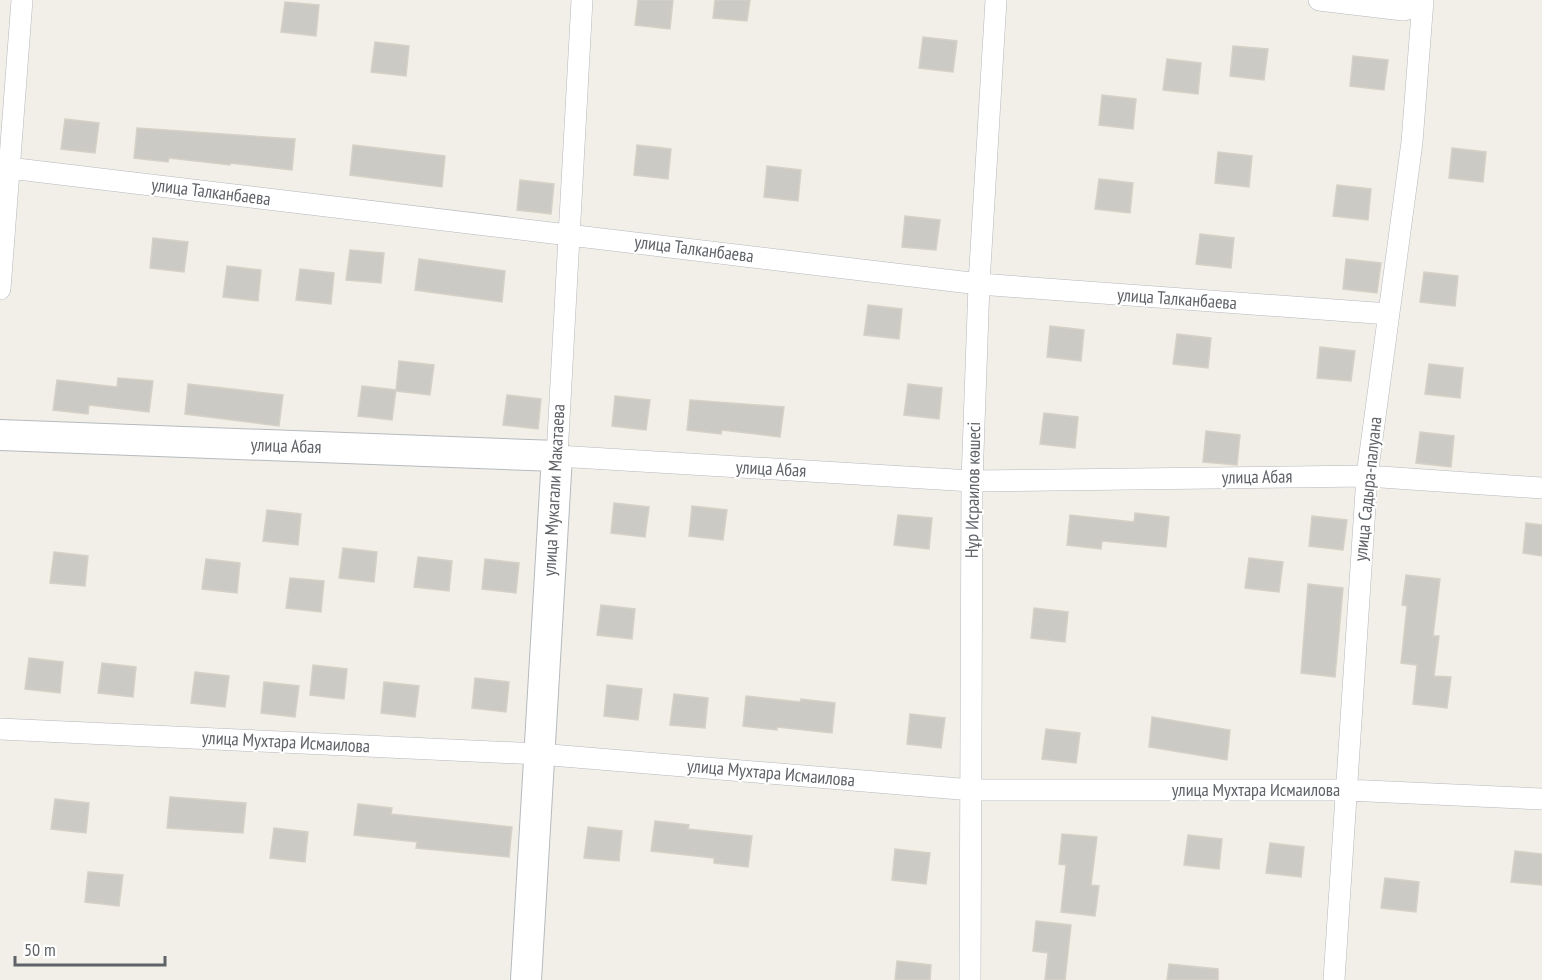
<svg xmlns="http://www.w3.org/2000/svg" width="1542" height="980" viewBox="0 0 1542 980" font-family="'PT Sans Narrow',sans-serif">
	<rect width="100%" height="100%" fill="#f1efe8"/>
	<path fill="#cccac5" stroke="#d6d1c6" stroke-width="1.5" d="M638,0H673L670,29L635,25Z
		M715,0H750L747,21L713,18Z
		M285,2L319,5L316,36L281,32Z
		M923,37L957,41L953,72L919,68Z
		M375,42L409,46L406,76L371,72Z
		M1233,46L1268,49L1264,80L1230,76Z
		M1353,56L1388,60L1384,90L1350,86Z
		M1167,59L1201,63L1198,94L1163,90Z
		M1102,95L1136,99L1133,129L1099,125Z
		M65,119L99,123L95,153L61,149Z
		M137,128L295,139L292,170L230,163V165L169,158L168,162L134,158Z
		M353,145L445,156L442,187L350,175Z
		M637,145L671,149L668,179L634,175Z
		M1452,148L1486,152L1483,182L1449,178Z
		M1218,152L1252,156L1249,187L1215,183Z
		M767,166L801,170L798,201L764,197Z
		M1099,179L1133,183L1130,213L1095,209Z
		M520,180L554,184L551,214L517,210Z
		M1337,185L1371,189L1368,220L1333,216Z
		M905,216L940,220L936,250L902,247Z
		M1200,234L1234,238L1231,268L1196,264Z
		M153,238L188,242L184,272L150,268Z
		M350,250L384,253L381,283L346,280Z
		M419,259L505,271L502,302L415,290Z
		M1346,259L1381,263L1377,293L1343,289Z
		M227,266L261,270L258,301L223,297Z
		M300,269L334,273L331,304L296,300Z
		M1424,272L1458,276L1455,306L1420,302Z
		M868,305L902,309L899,339L864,335Z
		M1050,326L1084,330L1081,361L1047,357Z
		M1177,334L1211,338L1208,368L1173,364Z
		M1320,347L1355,351L1351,381L1317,378Z
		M399,361L434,365L430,395L396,391Z
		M1429,364L1463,368L1460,398L1425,394Z
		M118,378L153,381L149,412L89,405L88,414L53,410L57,380L117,387Z
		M188,384L283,395L279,426L185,414Z
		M908,384L942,388L939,419L904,415Z
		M362,386L396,390L392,420L358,416Z
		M507,395L541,399L538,429L503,425Z
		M615,396L650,400L646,430L612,426Z
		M690,400L784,407L780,437L722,430L721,434L687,430Z
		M1044,413L1078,417L1075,448L1040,444Z
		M1206,431L1240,435L1237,465L1203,462Z
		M1420,432L1454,436L1451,467L1416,463Z
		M614,503L649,507L645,537L611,533Z
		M692,506L727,510L723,540L689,536Z
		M267,510L301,514L298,545L263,541Z
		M1135,513L1169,517L1166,547L1102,541L1101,549L1067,545L1070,515L1134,522Z
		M898,515L932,518L929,549L894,545Z
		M1312,516L1347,520L1343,550L1309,546Z
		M1526,523L1542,525V556L1523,553Z
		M343,548L377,552L374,582L339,578Z
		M54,552L88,556L85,586L50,583Z
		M418,557L452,561L449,591L414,587Z
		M1249,558L1283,562L1279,592L1245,588Z
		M206,559L240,563L237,593L202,589Z
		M485,559L519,563L516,593L482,589Z
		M1406,575L1440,579L1433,636H1439L1434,676L1451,677L1447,708L1413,704L1417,665L1401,663L1407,606L1402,605Z
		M290,578L324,581L321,612L286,608Z
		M1308,584L1343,588L1335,677L1301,673Z
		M601,605L635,609L632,639L597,635Z
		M1034,608L1068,612L1065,642L1031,638Z
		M29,658L63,662L60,693L25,689Z
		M102,663L136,667L133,697L98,693Z
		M313,665L347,669L344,699L310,695Z
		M195,672L229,676L225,707L191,703Z
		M475,678L509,682L506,712L472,708Z
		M264,682L299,686L295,717L261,713Z
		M384,682L419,686L415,717L381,713Z
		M607,685L642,689L638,720L604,716Z
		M674,694L708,698L705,728L670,725Z
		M746,696L800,702L801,699L835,703L832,733L777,727V730L743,726Z
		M910,714L945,718L941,748L907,744Z
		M1152,717L1230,730L1227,760L1149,747Z
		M1046,729L1080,733L1076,763L1042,759Z
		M170,797L246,803L243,833L167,828Z
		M55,799L89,803L86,833L51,829Z
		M358,804L392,808L391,814L512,827L509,857L416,848L417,842L354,835Z
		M655,821L689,825L688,829L752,836L748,867L714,863V858L651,851Z
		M588,827L622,831L619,861L584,858Z
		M274,828L308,832L305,862L270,858Z
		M1062,834L1097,837L1091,885L1099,886L1095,916L1061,912L1066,865L1059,864Z
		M1188,835L1222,839L1219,869L1184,865Z
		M1270,843L1304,847L1301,877L1266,873Z
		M895,849L930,853L926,884L892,880Z
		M1515,851L1542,854V885L1511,882Z
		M88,872L123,875L119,906L85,902Z
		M1385,878L1419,882L1416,912L1381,908Z
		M1036,921L1071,925L1065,980H1045L1048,953L1033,951Z
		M897,961L931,965L930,980H895Z
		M1169,964L1218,969V980H1167Z"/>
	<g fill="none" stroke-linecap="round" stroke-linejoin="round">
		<g stroke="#b5b8bc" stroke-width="22">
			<path id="street" d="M582,0L557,456L972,481L1367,476L1542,488
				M1319,0L1403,10L1423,6
				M0,167L979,284L1389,314
				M0,289L22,0
				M0,729L539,754L972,790H1346L1542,799
				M970,980L972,481L979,284L996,0
				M1334,980L1367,476L1412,142L1423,0"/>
		</g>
		<g stroke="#b6babf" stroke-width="32">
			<path id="secondary" d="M0,435L557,456L526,980"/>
		</g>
		<use href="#street" stroke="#fff" stroke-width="21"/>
		<use href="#secondary" stroke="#fff" stroke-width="30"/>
	</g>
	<g text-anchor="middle" stroke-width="4.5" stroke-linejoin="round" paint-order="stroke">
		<g font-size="18" fill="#5f6368" stroke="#fff">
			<text transform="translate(211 192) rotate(7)" y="6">улица Талканбаева</text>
			<text transform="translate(694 249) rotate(7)" y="6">улица Талканбаева</text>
			<text transform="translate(1177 299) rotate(4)" y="6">улица Талканбаева</text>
			<text transform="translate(286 446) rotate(2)" y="6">улица Абая</text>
			<text transform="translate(771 469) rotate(3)" y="6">улица Абая</text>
			<text transform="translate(1257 477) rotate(-1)" y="6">улица Абая</text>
			<text transform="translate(1368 489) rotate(-84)" y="6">улица Садыра-палуана</text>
			<text transform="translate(554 490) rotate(-87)" y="6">улица Мукагали Макатаева</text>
			<text transform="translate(973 490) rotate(-89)" y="6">Нұр Исраилов көшесі</text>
			<text transform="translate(286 742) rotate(3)" y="6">улица Мухтара Исмаилова</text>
			<text transform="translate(771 773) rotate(5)" y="6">улица Мухтара Исмаилова</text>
			<text x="1256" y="796">улица Мухтара Исмаилова</text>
		</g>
	</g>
	<path d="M15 956v9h150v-9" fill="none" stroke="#5f6368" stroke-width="3"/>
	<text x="24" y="956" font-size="18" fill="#5f6368" stroke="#ffffff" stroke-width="4.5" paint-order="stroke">50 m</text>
</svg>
